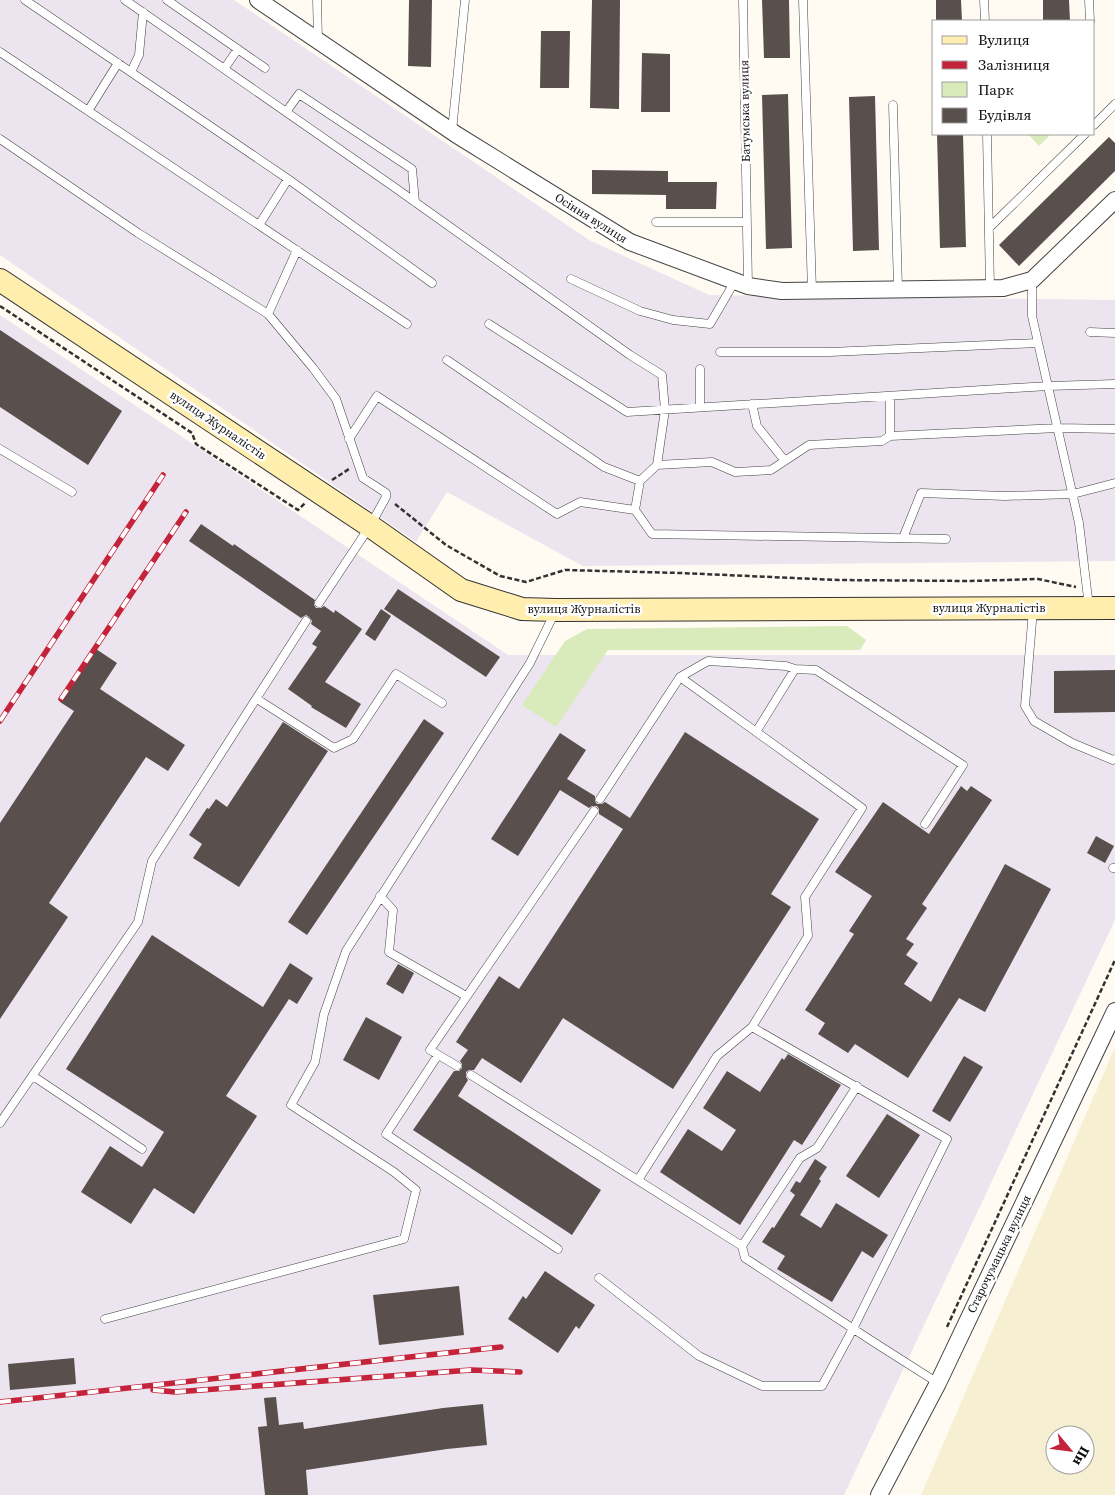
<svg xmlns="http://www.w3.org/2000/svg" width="1115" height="1495" viewBox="0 0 1115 1495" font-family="'Source Serif 4',serif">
	<rect width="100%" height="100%" fill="#fffbf3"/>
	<path fill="#ece4ee" d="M0,0H234L589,240L709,295L1115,300V561L583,566L447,492L416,542L0,255Z
		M0,315L508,655H1115V920L844,1495H0Z"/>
	<path fill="#f6efd1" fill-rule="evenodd" d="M1115,1047V1495H921ZM1055,1435H1085V1465H1055Z"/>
	<path fill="#d9ebba" d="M1028,134H1051L1039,146Z
		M847,626L866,640L860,650H608L556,727L522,705L565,641L587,629Z"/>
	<path fill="#594f4c" d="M409,0H432L431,67L408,66Z
		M592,0H620L619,109L590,108Z
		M762,0H789L790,58H764Z
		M936,0H961L962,21H936Z
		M1043,0H1069L1070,21H1043Z
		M541,31H570L569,88H540Z
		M642,53L670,54V112H641Z
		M788,94L792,248L766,249L762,95Z
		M875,96L879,250L853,251L849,97Z
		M937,134H963L966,247L940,248Z
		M1109,137L1115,143V171L1019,266L999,245Z
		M592,170L668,171V182H717L716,209H666V195L592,194Z
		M0,330L122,411L88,465L0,407Z
		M201,524L233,546L234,544L315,600L314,605L316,608H321L324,606L334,613L335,610L362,629L325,682L361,704L346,728L311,707L312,706L288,689L317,647L312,644L321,631L311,624L312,621L309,617L306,615L301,618L189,541Z
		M398,589L500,657L486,677L384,609Z
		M381,609L391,616L375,641L365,634Z
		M96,649L117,663L100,689L185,745L168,771L146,757L49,903L68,917L0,1019V823L74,711L60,702Z
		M1115,670V712L1054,713V671Z
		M424,719L444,733L307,935L288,922Z
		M283,722L328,751L239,887L193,858L202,844L189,835L207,808L209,809L216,799L227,807Z
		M685,732L819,819L771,894L791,907L673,1089L563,1018L521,1083L482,1058L474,1070H469L466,1072V1077L468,1080L458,1096L601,1190L572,1235L413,1130L454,1071H459L462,1068V1064L460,1061L468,1050L456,1042L499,976L519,989L623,829L599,814V809L597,806H592L589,808L560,790L518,856L491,839L560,733L586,750L567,779L595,796V801L597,804H602L605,802L630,818Z
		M961,786L967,791L971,786L992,800L922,904L927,908L906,939L914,944L906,955L918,963L904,984L931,1002L1005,864L1051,889L985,1012L959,998L908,1078L855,1044L848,1053L818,1034L825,1023L805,1010L854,934L849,931L872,896L835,872L883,802L929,834Z
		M1096,836L1114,846L1105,863L1087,853Z
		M152,935L263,1007L290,963L313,978L297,1004L289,999L226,1096L257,1116L194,1214L154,1188L131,1224L81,1192L110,1146L142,1167L164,1132L66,1069Z
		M398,964L414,973L403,994L386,984Z
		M366,1017L402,1037L379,1080L343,1060Z
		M788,1054L841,1085L802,1145L794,1140L740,1225L660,1172L688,1129L722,1151L736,1130L703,1108L727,1071L760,1092L782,1058L784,1060Z
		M964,1056L983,1067L950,1122L932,1111Z
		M887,1114L920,1135L879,1198L846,1176Z
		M815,1159L827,1167L819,1179L821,1181L800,1215L821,1228L836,1203L888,1235L873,1258L862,1251L832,1302L777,1269L785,1256L762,1242L772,1227L774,1228L795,1195L790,1191L796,1181L800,1183Z
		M545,1271L595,1305L579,1329L576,1326L558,1353L508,1319L523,1296L526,1299Z
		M459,1286L464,1335L379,1345L373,1295Z
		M74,1358L76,1384L10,1390L8,1364Z
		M276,1397L279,1425L303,1422L304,1429L443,1408L483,1404L487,1445L447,1449L306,1470L308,1495H265L258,1427L267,1426L264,1398Z"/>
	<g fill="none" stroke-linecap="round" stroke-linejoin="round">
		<g stroke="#434343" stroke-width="9">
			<path id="lane" d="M25,0L288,179L432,283
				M125,0L394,187L630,355L662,375L665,410L657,465L640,481L604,467L447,360
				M167,0L265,68
				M317,0L318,40
				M743,0L748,285
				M803,0L812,291
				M984,0L985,21
				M1089,0L1090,21
				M0,52L407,324
				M224,69L238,49
				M131,72L139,55L143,12
				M893,105L898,289
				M88,111L118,63
				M286,112L299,94L412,169L415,202
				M1094,125L1115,104
				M452,131L465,0
				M987,134L990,288
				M0,139L138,233L268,314
				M656,222H747
				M259,225L288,179
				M989,228L1085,134
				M297,250L268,314L313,368L336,399L363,478L386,493V497L370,526L319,603
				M571,279L640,311L673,320L710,324L735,281
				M1032,280V316L1079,523L1089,607
				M489,324L627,412L1048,386L1115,384
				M1090,332L1115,333
				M720,352H830L1038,343
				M700,369V407
				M752,404L757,426L785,461
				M890,436V396
				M349,439L377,396L557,514L580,502L635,510L652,534L946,539
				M0,449L72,492
				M657,465L712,462L735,472L771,470L809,445L882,441L890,436L1058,428L1115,429
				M635,510L640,481
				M903,538L921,493L1005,496L1073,494L1115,483
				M1033,610L1025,706L1034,721L1072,743L1113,760L1115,759
				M257,699L334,748L353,739L396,674L442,703
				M756,732L795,669
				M600,799L680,677L708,661L786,666L795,669L816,670L963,765L925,824
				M1113,868H1115
				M380,896L393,910L389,952L466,996
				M438,1055L386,1134L558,1249
				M457,1066L430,1050L594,811
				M471,1075L742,1246L745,1258L872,1341L938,1383
				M33,1076L142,1149
				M0,1123L138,922L152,861L306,621
				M638,1180L717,1056L752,1027L808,936L805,897L862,808L680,677
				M742,1246L800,1158L817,1148L857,1086
				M599,1278L699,1356L762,1386H822L853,1329L947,1139L752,1027
				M105,1319L404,1239L416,1190L394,1172L291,1105L315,1062L324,1014L346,951L530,663L555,612"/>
		</g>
		<g stroke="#434343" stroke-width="18">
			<path id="street" d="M258,0L457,135L630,242L748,286L782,291L1003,288L1032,280L1115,200
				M879,1495L938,1383L1115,1011"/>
		</g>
		<g stroke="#323232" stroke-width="24">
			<path id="secondary" d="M0,280L370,526L461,590L522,609L556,610L1115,608"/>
		</g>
		<path stroke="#323232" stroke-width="2.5" stroke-dasharray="5 2.5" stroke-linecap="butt" d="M0,306L192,433L196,444L298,510L305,503
			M332,480L349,469
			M395,504L446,545L500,576L526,582L565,570L681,573L838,580L970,581L1038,579L1076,587
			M947,1327L1115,960"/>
		<use href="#lane" stroke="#fff" stroke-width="8"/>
		<use href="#street" stroke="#fff" stroke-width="16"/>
		<use href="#secondary" stroke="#ffeeae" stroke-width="22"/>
		<g stroke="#c5233a" stroke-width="5.5">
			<path id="rail" d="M61,699L186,512
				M0,721L163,475
				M153,1390L175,1392L471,1370L520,1372
				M0,1402L501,1347"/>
		</g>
		<use href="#rail" stroke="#fff" stroke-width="4" stroke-dasharray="11" stroke-linecap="butt"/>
	</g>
	<g text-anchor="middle" stroke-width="5" stroke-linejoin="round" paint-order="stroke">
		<g font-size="12" fill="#101010" stroke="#fff">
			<text transform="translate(745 111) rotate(-91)" y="4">Батумська вулиця</text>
			<text transform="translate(591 218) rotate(32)" y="4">Осіння вулиця</text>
			<text transform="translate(218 425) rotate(34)" y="4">вулиця Журналістів</text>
			<text x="989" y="612">вулиця Журналістів</text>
			<text x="584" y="613">вулиця Журналістів</text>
			<text transform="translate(999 1254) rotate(-64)" y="4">Старочумацька вулиця</text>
		</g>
	</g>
	<rect x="932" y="20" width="162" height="115" fill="#ffffff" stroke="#9f9f9f"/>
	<rect x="942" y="36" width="25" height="8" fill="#ffeeae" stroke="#9f9f9f"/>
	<text x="978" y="45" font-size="15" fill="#101010">Вулиця</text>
	<rect x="942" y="61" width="25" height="8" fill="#c5233a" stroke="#9f9f9f"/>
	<text x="978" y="70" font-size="15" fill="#101010">Залізниця</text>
	<rect x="942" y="82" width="25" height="15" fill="#d9ebba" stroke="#9f9f9f"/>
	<text x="978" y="95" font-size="15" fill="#101010">Парк</text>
	<rect x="942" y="108" width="25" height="15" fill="#594f4c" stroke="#9f9f9f"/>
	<text x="978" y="120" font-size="15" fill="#101010">Будівля</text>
	<g transform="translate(1070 1450) rotate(119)"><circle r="24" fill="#ffffff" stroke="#9f9f9f"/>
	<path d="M0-4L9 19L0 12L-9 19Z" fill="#c5233a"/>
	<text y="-8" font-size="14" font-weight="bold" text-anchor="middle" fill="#101010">Пн</text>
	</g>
</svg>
